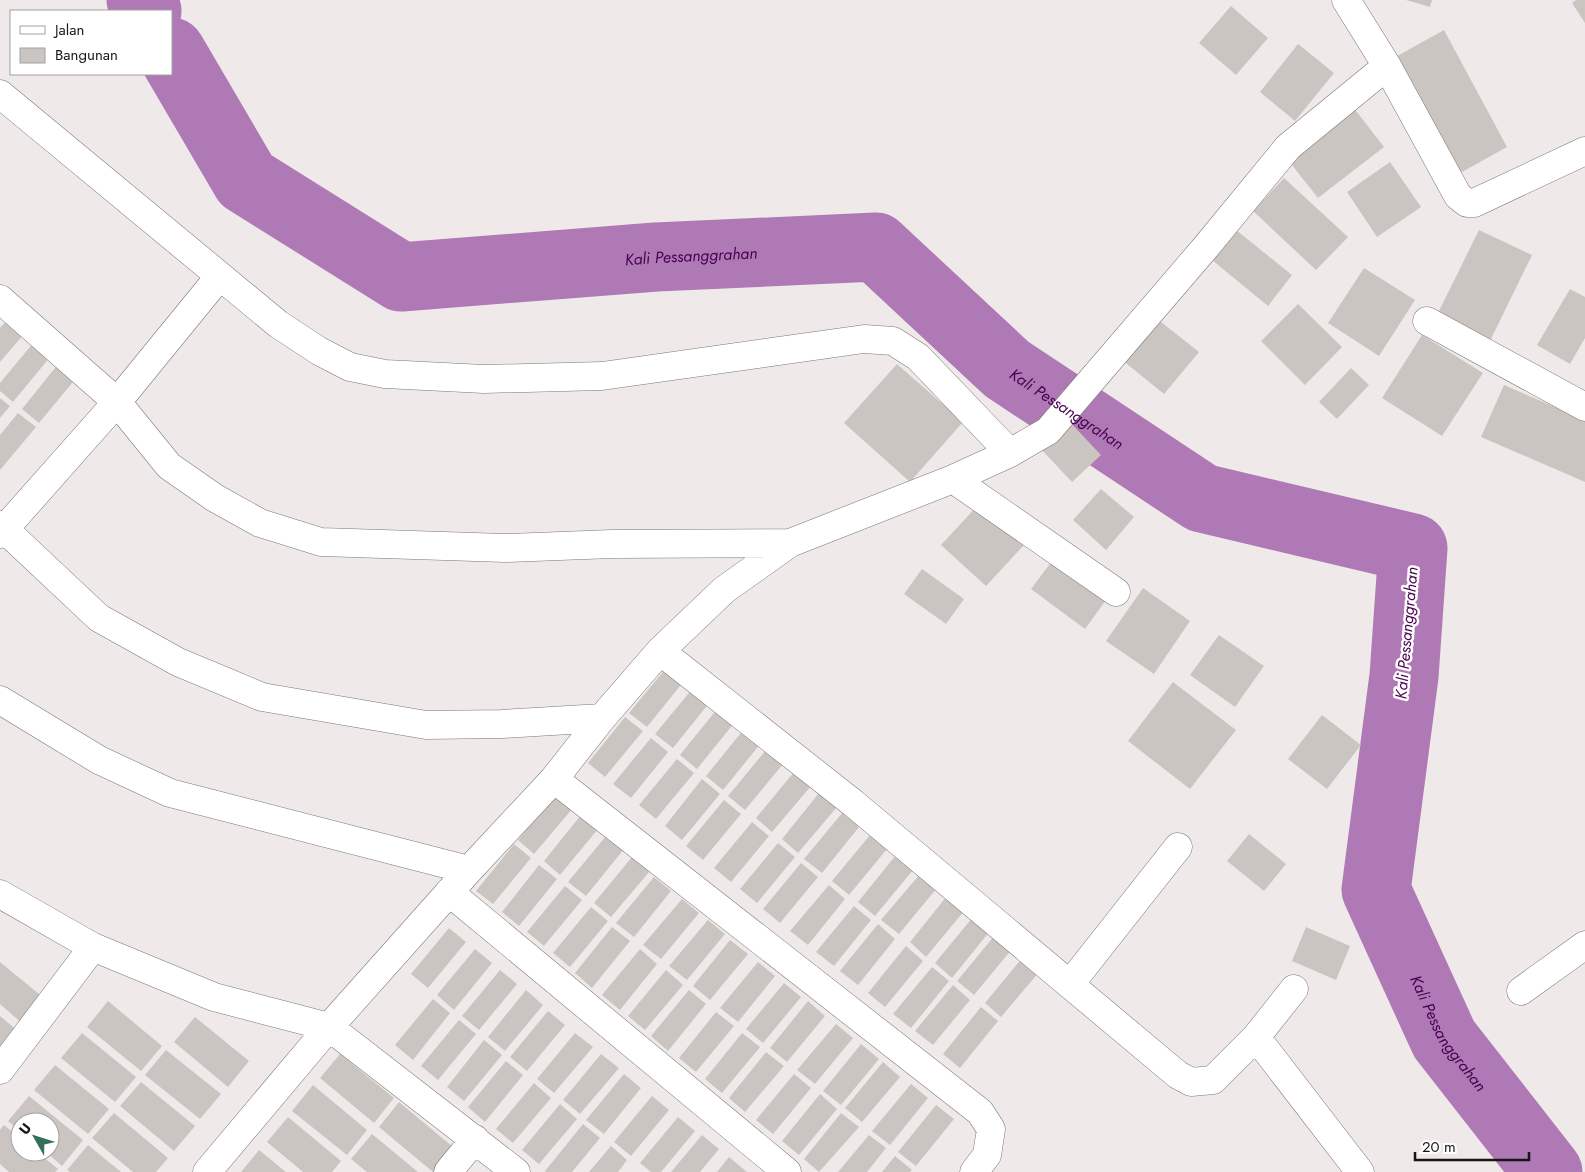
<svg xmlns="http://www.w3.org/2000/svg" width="1585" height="1172" viewBox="0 0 1585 1172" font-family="Jost,sans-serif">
	<rect width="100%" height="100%" fill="#f0e9e9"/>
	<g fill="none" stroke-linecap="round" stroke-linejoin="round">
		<g stroke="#ae79b4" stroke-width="69">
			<path d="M141,0L147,11"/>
			<path id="s1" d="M171,52L246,180L401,277L656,257L876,247L1007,369L1202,498L1413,548L1404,676L1376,890L1444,1039L1548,1172"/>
		</g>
	</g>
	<path fill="#cbc5c2" d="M1406,0H1432L1430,7Z
		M1576,0H1585V23L1572,3Z
		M1231,6L1268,38L1236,75L1199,43Z
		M1444,30L1507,147L1453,177L1390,60Z
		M1298,44L1334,73L1295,121L1260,92Z
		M1350,103L1384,147L1318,198L1284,155Z
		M1390,162L1421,207L1377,237L1347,192Z
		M1284,178L1348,237L1316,270L1253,211Z
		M1236,230L1292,275L1268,306L1212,260Z
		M1479,230L1532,255L1489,343L1436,317Z
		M1364,268L1415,300L1379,356L1328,323Z
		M1570,289L1585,297V338L1570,364L1537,345Z
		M1298,304L1342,347L1305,385L1261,341Z
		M1156,318L1199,352L1164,394L1122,360Z
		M7,320L24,334L0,362V328Z
		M1422,335L1483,373L1442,436L1382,398Z
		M34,342L51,356L13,402L0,391V383Z
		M59,363L77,377L39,423L22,409Z
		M897,364L963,422L910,482L844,423Z
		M1351,368L1369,385L1337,419L1319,402Z
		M1504,385L1585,420V482L1481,437Z
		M0,398L10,406L0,418Z
		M18,413L36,427L0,470V435Z
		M1068,420L1101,455L1072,482L1040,448Z
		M1101,489L1134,517L1106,550L1073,520Z
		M980,503L1025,544L986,586L941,545Z
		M1052,561L1106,600L1085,629L1031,589Z
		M922,569L964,599L946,624L904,594Z
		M1143,588L1190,621L1154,674L1106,641Z
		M1219,635L1264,666L1235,707L1190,675Z
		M667,667L684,681L647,727L629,713Z
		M1173,682L1236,730L1190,789L1128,741Z
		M693,688L710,702L673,748L655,734Z
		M718,708L735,722L697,769L680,755Z
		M1322,715L1361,745L1327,789L1288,759Z
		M625,717L643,731L605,777L588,763Z
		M744,729L761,743L723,790L706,776Z
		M651,738L668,752L631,798L613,784Z
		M766,750L783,764L745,810L728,796Z
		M677,759L694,773L656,819L639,805Z
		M794,772L811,786L772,832L756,818Z
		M702,779L720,794L682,840L665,826Z
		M819,793L837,807L798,853L782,839Z
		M555,794L573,808L534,854L518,840Z
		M724,800L741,814L703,860L686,846Z
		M843,812L859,827L822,873L804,859Z
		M581,815L598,829L560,875L544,861Z
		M752,822L769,836L731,882L714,868Z
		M1249,834L1286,864L1264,891L1227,861Z
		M870,835L887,849L849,895L832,881Z
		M606,836L624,849L586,896L568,882Z
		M778,843L795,857L757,903L740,889Z
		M514,844L531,858L493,904L476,891Z
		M896,855L913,870L875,916L858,902Z
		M632,857L650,871L611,917L594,903Z
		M801,863L818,877L780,923L763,909Z
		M539,865L557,879L519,926L502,912Z
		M920,874L937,888L899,934L881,920Z
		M654,877L671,891L634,937L616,923Z
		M829,885L845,899L808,945L790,931Z
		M565,886L582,900L544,946L527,932Z
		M947,896L965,910L926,957L910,942Z
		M682,899L699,913L661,959L643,945Z
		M854,906L871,920L834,966L816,952Z
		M591,907L608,921L570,967L553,953Z
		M973,917L990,931L952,978L935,963Z
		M708,920L725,934L687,980L669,966Z
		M878,924L895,939L858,985L840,971Z
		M612,927L630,941L592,988L575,973Z
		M1306,927L1350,946L1336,980L1292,961Z
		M449,928L466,942L428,988L411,974Z
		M995,935L1012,949L974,995L957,981Z
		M730,940L748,954L710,1000L693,986Z
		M906,946L923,961L885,1007L868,993Z
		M475,949L492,963L454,1010L437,995Z
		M640,949L657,964L620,1010L602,995Z
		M1023,957L1040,971L1001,1017L985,1003Z
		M0,962L45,999L24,1025L0,1004Z
		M758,962L775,976L738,1022L720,1008Z
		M932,967L949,981L911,1028L893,1014Z
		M500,970L517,984L479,1030L462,1016Z
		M666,970L683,985L645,1030L628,1016Z
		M784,983L801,997L763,1043L746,1029Z
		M953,985L970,1000L933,1045L915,1031Z
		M526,990L543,1005L505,1051L488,1037Z
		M689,990L706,1004L668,1051L651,1036Z
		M433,999L450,1013L413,1060L395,1045Z
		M108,1001L162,1046L141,1071L87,1027Z
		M808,1001L825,1016L787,1062L770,1048Z
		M981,1007L998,1021L960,1068L943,1054Z
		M548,1011L565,1025L527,1071L510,1057Z
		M716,1012L734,1026L696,1072L679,1058Z
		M0,1016L18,1031L0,1053Z
		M195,1017L249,1061L228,1087L174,1042Z
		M459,1020L476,1034L438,1080L421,1066Z
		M836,1024L853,1038L815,1084L797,1070Z
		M82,1033L136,1077L115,1102L61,1058Z
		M575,1033L593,1047L554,1093L537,1079Z
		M742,1033L760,1047L722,1093L705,1079Z
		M484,1040L502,1055L464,1101L447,1087Z
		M861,1044L879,1059L841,1105L823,1091Z
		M166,1050L221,1094L200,1119L145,1075Z
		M766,1052L784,1066L745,1112L729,1098Z
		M340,1054L394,1098L374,1123L320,1078Z
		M601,1054L619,1068L580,1114L563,1100Z
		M506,1061L523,1075L485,1122L468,1107Z
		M883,1062L900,1077L862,1122L845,1108Z
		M55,1065L109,1109L88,1134L34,1090Z
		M624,1074L641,1088L604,1134L586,1120Z
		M794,1074L811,1088L773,1134L756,1120Z
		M141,1082L195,1126L174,1151L120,1106Z
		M534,1083L551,1098L513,1143L496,1129Z
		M911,1084L928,1098L890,1145L872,1131Z
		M313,1085L367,1130L347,1155L292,1111Z
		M820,1094L837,1109L799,1155L782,1141Z
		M29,1096L83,1140L62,1166L46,1152H50V1122H20V1131L8,1121Z
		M652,1096L669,1110L631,1156L614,1142Z
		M399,1102L453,1147L433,1172L379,1127Z
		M560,1104L577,1119L539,1164L522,1150Z
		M936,1105L954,1119L916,1166L898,1152Z
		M114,1113L168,1158L156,1172H133L92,1138Z
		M841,1113L859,1127L819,1172L804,1159Z
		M288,1117L341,1161L332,1172H303L267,1142Z
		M678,1117L695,1131L661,1172H651L640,1163Z
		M583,1124L600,1138L572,1172H546L545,1171Z
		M4,1125L20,1138V1152H37L58,1169L55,1172H9L0,1164V1130Z
		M372,1134L418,1172H367L351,1159Z
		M702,1135L719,1149L700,1172H671Z
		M869,1135L886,1148L867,1172H838Z
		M88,1145L121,1172H70L67,1170Z
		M611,1146L627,1160L618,1172H589Z
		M259,1150L286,1172H241Z
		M895,1156L912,1170L910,1172H882Z
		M729,1157L747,1172H717Z"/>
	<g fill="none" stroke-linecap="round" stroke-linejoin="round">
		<g stroke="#7d7777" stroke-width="29">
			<path id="minor" d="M1346,0L1387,66L1458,196L1467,203H1474L1585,151
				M0,94L278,324L319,351L350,367L385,374L484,379L602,376L864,339L893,341L918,357L1010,453
				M0,299L117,402L169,466L215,498L260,523L321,542L505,548L612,544L790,543L953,479L1010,453L1048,431L1205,248L1288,147L1387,66
				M1427,321L1585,407
				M953,479L1116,592
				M0,525L99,618L178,662L262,697L426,725L502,724L602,718
				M0,534L117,402L219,277
				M660,651L853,803L1178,1075L1191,1082L1213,1080L1256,1037L1294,989
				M0,700L99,760L170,793L469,870
				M554,779L980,1112L991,1129L987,1155L974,1172
				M449,892L787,1172
				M0,894L93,947L214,997L329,1027L516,1172
				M1070,984L1178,847
				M1521,991L1585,945
				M1256,1037L1360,1172
				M0,1070L93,947
				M207,1172L329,1027L469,870L554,779L602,718L660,651L724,590L790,543
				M448,1172L475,1139"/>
		</g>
		<use href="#minor" stroke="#fff" stroke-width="28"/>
	</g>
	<g text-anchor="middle" stroke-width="5" stroke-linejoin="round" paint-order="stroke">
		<g font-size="16" font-style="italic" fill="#480150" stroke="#fff">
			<text dy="6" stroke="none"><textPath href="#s1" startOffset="622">Kali Pessanggrahan</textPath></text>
			<text dy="6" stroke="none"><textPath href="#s1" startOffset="1058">Kali Pessanggrahan</textPath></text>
			<text transform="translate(1406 633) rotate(-85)" y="6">Kali Pessanggrahan</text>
			<text dy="6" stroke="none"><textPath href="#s1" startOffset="1942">Kali Pessanggrahan</textPath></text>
		</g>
	</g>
	<rect x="10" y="10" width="162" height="65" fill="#ffffff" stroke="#a3a2a2"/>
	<rect x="20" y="26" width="25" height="8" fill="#ffffff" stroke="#a3a2a2"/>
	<text x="55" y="35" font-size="15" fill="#191616">Jalan</text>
	<rect x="20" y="48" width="25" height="15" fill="#cbc5c2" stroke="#a3a2a2"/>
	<text x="55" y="60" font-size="15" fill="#191616">Bangunan</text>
	<g transform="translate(35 1137) rotate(309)"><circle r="24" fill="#ffffff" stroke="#a3a2a2"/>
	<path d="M0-4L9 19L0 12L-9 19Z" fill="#346f59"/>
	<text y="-8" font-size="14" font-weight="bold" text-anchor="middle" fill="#191616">U</text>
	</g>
	<path d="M1415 1152v8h114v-8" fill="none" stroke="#191616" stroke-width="2.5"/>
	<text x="1422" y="1152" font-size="15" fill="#191616" stroke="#ffffff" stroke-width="4" paint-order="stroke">20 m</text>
</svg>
